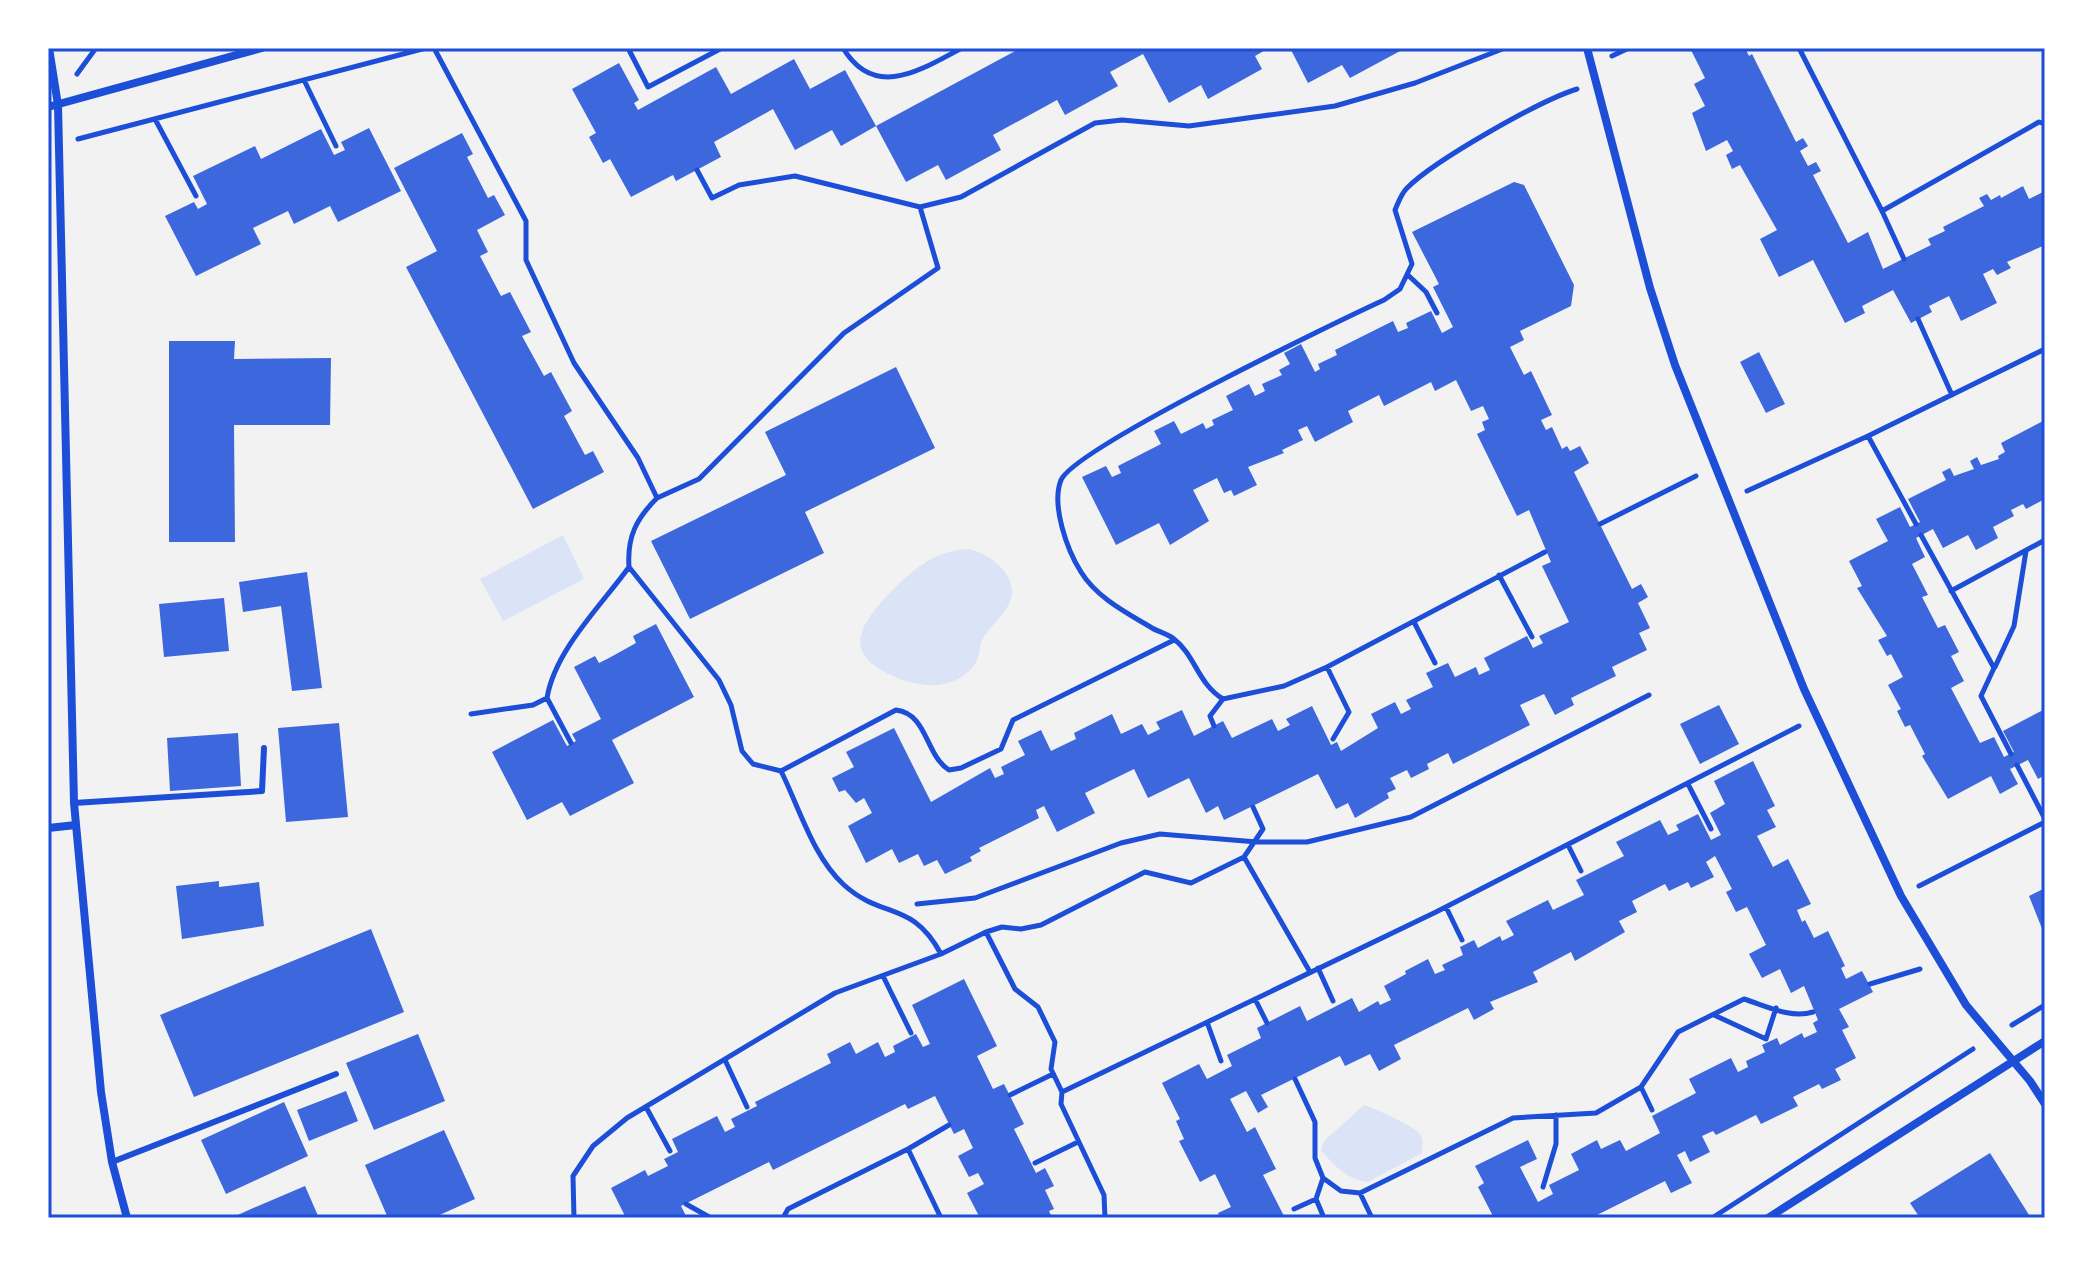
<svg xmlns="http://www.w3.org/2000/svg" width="2093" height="1266" viewBox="0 0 2093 1266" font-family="Literata,serif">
	<rect width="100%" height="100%" fill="#f2f2f2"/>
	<path fill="#dbe4f7" d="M563,535L584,579L503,621L480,579Z
		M969,549C992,554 1023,579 1008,606C1001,618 989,628 982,640C979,647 980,657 975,664C958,688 928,689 903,680C848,660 850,634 887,596C911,571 932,551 969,549Z
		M1364,1105C1373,1107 1417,1128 1420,1134C1424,1140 1422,1146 1422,1153L1368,1182C1348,1180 1333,1165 1321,1150L1324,1141Z"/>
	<path fill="#3d67dc" d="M1021,48H1269L1255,56L1262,69L1208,99L1201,85L1169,103L1143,54L1110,72L1118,86L1065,115L1057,100L993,135L1001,150L946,180L938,165L906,182L876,126Z
		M1290,48H1401L1402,50L1350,78L1342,65L1308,83Z
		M1690,48H1745L1749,56L1752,54L1796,142L1803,138L1808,146L1800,151L1808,166L1816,162L1821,171L1813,175L1848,243L1868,232L1883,269L1931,245L1928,239L1945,231L1943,227L1984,206L1979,198L1987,194L1991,200L2000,195L2001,198L2023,186L2029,199L2045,191V245L2007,262L2011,268L1997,275L1993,269L1983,274L1997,303L1961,321L1949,296L1929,306L1932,312L1911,323L1893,290L1862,306L1865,313L1845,323L1813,260L1779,277L1760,239L1777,230L1740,165L1732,169L1726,155L1733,151L1727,140L1706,151L1692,113L1705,106L1694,84L1705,78Z
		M794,59L810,89L845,70L876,126L841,146L832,130L795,150L773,109L714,142L721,157L676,181L673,175L631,197L610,159L603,163L589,137L596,133L572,89L619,63L639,100L634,103L638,110L716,67L731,94Z
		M369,128L401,191L338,222L330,206L294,224L288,211L253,228L261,244L196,276L165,216L194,202L198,209L207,204L193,176L255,146L261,159L321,129L334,155L345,150L341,142Z
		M462,133L473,154L467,157L488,198L494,195L505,215L477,230L488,252L480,256L501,296L510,292L531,332L522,336L544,376L551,372L572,411L564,416L585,455L593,451L604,472L533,509L406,267L437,251L394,168Z
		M1514,182L1524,185L1574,285L1571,306L1520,331L1524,340L1510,347L1524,375L1531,371L1552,415L1541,420L1546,430L1552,427L1562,449L1567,446L1570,451L1580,446L1589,463L1574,472L1632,589L1641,584L1648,597L1638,603L1650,628L1639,633L1647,650L1612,667L1616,676L1571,698L1574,705L1555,715L1544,694L1520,705L1530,725L1453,764L1448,753L1427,764L1429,769L1411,778L1407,770L1390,778L1396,789L1387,793L1389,798L1355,818L1348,803L1336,809L1318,774L1224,820L1218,806L1206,813L1189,778L1148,798L1134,769L1085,793L1095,813L1057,832L1044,806L1036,810L1039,818L979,848L981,851L970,857L972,861L945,874L937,860L924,866L918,854L899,863L892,849L866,863L848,826L872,813L864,798L856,803L845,790L839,792L832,778L854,767L846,752L894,728L931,802L990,768L995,778L1004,774L1001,767L1025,755L1018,741L1041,730L1051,751L1076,739L1074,733L1112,714L1121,734L1142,724L1148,735L1160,729L1156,722L1182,710L1194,736L1223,721L1232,738L1272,719L1278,731L1290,725L1286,719L1312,706L1331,745L1337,742L1341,751L1378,728L1371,714L1395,702L1401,714L1411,709L1406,700L1433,687L1426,673L1448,663L1455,677L1476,667L1479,675L1490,670L1484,658L1527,636L1533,648L1543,643L1539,636L1569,622L1542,566L1551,562L1529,510L1517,516L1477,434L1485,430L1482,422L1489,419L1483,406L1471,411L1456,380L1435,391L1431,382L1384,406L1379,395L1348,411L1353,422L1315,442L1307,426L1298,430L1303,440L1282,450L1284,453L1248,467L1257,485L1234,496L1231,490L1224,493L1217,478L1193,490L1209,521L1170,545L1159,523L1116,545L1082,477L1106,466L1112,477L1121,473L1118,466L1161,444L1154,431L1174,421L1181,434L1203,423L1206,429L1214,425L1212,420L1233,410L1226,396L1249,384L1255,396L1265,391L1262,384L1282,375L1279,370L1290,364L1284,353L1301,344L1315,372L1320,369L1318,364L1337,355L1335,350L1393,321L1398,332L1408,328L1406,323L1431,311L1442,333L1453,327L1433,287L1439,284L1412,232Z
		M169,341H235L234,359L331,358L330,425H234L235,542H169Z
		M1759,352L1785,404L1766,413L1740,362Z
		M896,367L935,448L805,512L824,553L690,619L651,541L786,475L765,432Z
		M2045,420V499L2026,509L2023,504L2011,510L2014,516L1993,527L1998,538L1976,550L1968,535L1943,548L1933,529L1916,538L1925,557L1912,564L1928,595L1922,597L1938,628L1945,625L1959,652L1951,656L1964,681L1951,688L1980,743L1994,737L2004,757L2014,752L2003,731L2045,709V775L2038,779L2028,760L2010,769L2018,784L2000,794L1991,776L1948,799L1922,756L1925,754L1910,725L1905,727L1897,711L1901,709L1888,685L1903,677L1891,654L1887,656L1878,640L1887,636L1857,588L1862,586L1849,561L1888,541L1876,519L1900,507L1910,527L1920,522L1908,499L1946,480L1942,472L1950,468L1954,476L1974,469L1970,461L1977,457L1981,465L1999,459L1998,456L2005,452L2001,443Z
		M307,572L322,688L292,691L281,606L243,612L239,582Z
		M224,598L229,651L164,657L159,604Z
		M656,624L694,697L612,740L634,783L570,816L562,802L527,820L492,752L553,720L567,746L576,741L572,734L601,719L574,667L595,656L599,663L609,658L636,643L633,636Z
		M1719,705L1739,744L1700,764L1680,724Z
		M339,723L348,817L286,822L278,728Z
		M238,733L241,786L170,791L167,738Z
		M1753,761L1775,806L1767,810L1776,827L1757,836L1773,867L1788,859L1811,904L1797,910L1802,922L1805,920L1814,938L1828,931L1845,966L1841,968L1846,979L1862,971L1873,992L1839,1009L1849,1027L1842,1030L1856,1058L1835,1069L1841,1080L1822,1089L1819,1084L1793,1097L1798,1106L1761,1124L1756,1115L1716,1135L1713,1131L1702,1136L1710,1152L1690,1162L1685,1151L1677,1155L1692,1183L1671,1193L1665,1181L1591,1218H1494L1478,1187L1484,1183L1475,1166L1528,1140L1537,1159L1520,1167L1538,1202L1553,1194L1549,1185L1579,1170L1571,1154L1597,1140L1601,1149L1620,1140L1626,1151L1660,1133L1652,1116L1696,1093L1689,1079L1731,1058L1738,1072L1748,1067L1746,1061L1765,1052L1762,1045L1777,1038L1780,1045L1802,1033L1804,1038L1817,1032L1813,1023L1818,1020L1804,986L1791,993L1780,969L1762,978L1749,954L1766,945L1747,907L1736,912L1726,892L1732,889L1715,856L1706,862L1714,877L1691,888L1688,882L1669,891L1665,884L1632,901L1637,912L1619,921L1625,932L1575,961L1571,952L1533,972L1538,982L1490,1002L1494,1009L1474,1020L1468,1008L1394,1045L1401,1059L1379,1071L1370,1054L1345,1066L1340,1056L1261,1095L1268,1107L1258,1113L1246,1091L1230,1099L1247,1132L1255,1127L1276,1169L1263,1175L1285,1218H1220L1218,1213L1231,1207L1215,1174L1200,1182L1179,1141L1184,1139L1176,1121L1180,1119L1162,1083L1199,1064L1207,1079L1232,1066L1227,1055L1261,1038L1257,1028L1300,1006L1307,1021L1352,998L1359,1012L1378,1001L1380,1005L1391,1000L1384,986L1406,974L1405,971L1428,959L1435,974L1445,970L1442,965L1463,955L1460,947L1474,940L1478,948L1500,936L1502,941L1514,935L1506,921L1548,900L1553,910L1584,895L1576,880L1624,856L1616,842L1660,820L1668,835L1679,830L1676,825L1698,814L1711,840L1721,835L1710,813L1725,804L1714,781Z
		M219,881V887L259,882L264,926L182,939L176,886Z
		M2045,888V936L2029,896Z
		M371,929L404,1012L194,1097L160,1015Z
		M964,979L997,1046L977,1056L993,1089L1004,1084L1024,1124L1014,1129L1036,1173L1045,1168L1054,1186L1045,1190L1054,1209L1049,1211L1052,1218H980L967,1193L984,1184L978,1173L969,1177L958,1156L973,1148L964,1129L954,1134L935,1096L908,1109L905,1104L773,1170L769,1162L681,1206L687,1218H626L611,1188L645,1170L648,1176L668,1166L664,1159L678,1152L672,1139L717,1116L725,1132L735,1127L731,1119L757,1106L755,1102L831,1063L827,1054L850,1042L856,1054L878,1042L885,1057L895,1052L893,1046L916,1034L923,1047L930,1044L912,1005Z
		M418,1034L445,1101L374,1130L346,1063Z
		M346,1091L358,1121L309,1141L297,1110Z
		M284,1102L308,1156L226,1194L201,1140Z
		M444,1130L475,1199L433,1218H388L365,1165Z
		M1990,1153L2031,1218H1920L1910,1203Z
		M305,1186L319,1218H231L251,1209Z"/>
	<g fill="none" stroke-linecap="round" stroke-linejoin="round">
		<path stroke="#1d4ed8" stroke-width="5" d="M434,48L526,221V260L574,363L638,458L657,498C636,519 627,537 629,567L719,680L731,705L742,751L753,764L781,771C799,807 813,857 844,885C883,920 912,900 941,954
			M628,48L648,87L722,48
			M843,48C875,101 922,69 962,48
			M1799,48L1882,211L2039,122L2045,124
			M1612,56L1629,48
			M77,74L96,48
			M304,80L336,146
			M155,119L196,196
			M78,139L426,48
			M697,170L712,198L739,185L795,176L920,207L961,197L1095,123L1122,120L1189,126L1335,106L1415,83L1505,48
			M1882,211L1904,259
			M1409,276L1426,292L1437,313
			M1918,319L1952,395
			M1868,436L1916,524
			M1747,491L1868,436L2045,349
			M657,498L699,479L844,333L938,268L920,207
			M1600,524L1696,476
			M1921,535L1994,668L1981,696L2011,754
			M1545,552L1327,667L1284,686L1223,699C1198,684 1195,655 1174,639C1168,634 1159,632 1152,628C1127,613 1097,598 1081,572C1067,550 1051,505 1061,480C1075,448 1338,321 1384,300L1400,289L1412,264L1395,210C1398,203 1401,194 1407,188C1435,160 1539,101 1577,89
			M1499,575L1532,637
			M1951,591L2045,540
			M1414,622L1435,663
			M1327,667L1349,712L1333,739
			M1995,667L2014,626L2026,551
			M547,698L571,743
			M471,714L533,705L547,698C555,650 601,606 629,567
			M1214,726L1210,716L1223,699
			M2017,765L2045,819
			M781,771L896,710C928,714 925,755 949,770L961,768L1001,749L1013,720L1174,640
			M1688,784L1711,829
			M1568,845L1581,871
			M1244,857L1263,829L1253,807
			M1919,886L2045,822
			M917,904L975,898L1121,843L1160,834L1257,842H1307L1411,817L1649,695
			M1446,907L1462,940
			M986,932L1015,989L1038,1007L1055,1042L1051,1069L1062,1092
			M1318,968L1333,1001
			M883,976L911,1033
			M1870,984L1920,969
			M1255,999L1267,1023
			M1714,1015L1766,1039L1776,1008
			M1207,1022L1221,1061
			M2012,1025L2045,1005
			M725,1060L747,1107
			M1295,1079L1315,1122V1158L1323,1178L1341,1191L1360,1193L1372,1218
			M1641,1087L1652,1110
			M1010,1095L1053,1074
			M646,1107L670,1151
			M1035,1163L1078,1142
			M1323,1178L1316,1199L1324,1218
			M1543,1187L1556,1144V1115
			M1360,1193L1513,1118L1596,1113L1641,1087L1678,1032L1744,999C1766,1006 1791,1019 1813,1012
			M686,1204L711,1218
			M1294,1209L1316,1199
			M574,1218L573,1176L593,1146L627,1118L835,993L941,954L986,932L1002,927L1021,929L1041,925L1145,872L1191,883L1244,857L1310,972
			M783,1218L788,1209L908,1149
			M941,1218L908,1149L949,1125
			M1105,1218L1104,1195L1061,1104L1062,1092L1436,912L1799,726
			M1712,1218L1973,1049"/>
		<path stroke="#1d4ed8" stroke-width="6" d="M74,803L262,791L264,748
			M112,1162L336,1074"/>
		<path stroke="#1d4ed8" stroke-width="8" d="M49,48L58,105L74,803L101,1092L112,1162L127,1218
			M1587,48L1650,288L1675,365L1804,689L1901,896L1966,1005L2030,1081L2045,1104
			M48,107L262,48
			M48,828L76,825
			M1768,1218L2045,1041"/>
	</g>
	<rect width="2093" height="1266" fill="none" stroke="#ffffff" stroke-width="100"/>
	<rect x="50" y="50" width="1993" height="1166" fill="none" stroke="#1d4ed8" stroke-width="3"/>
</svg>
